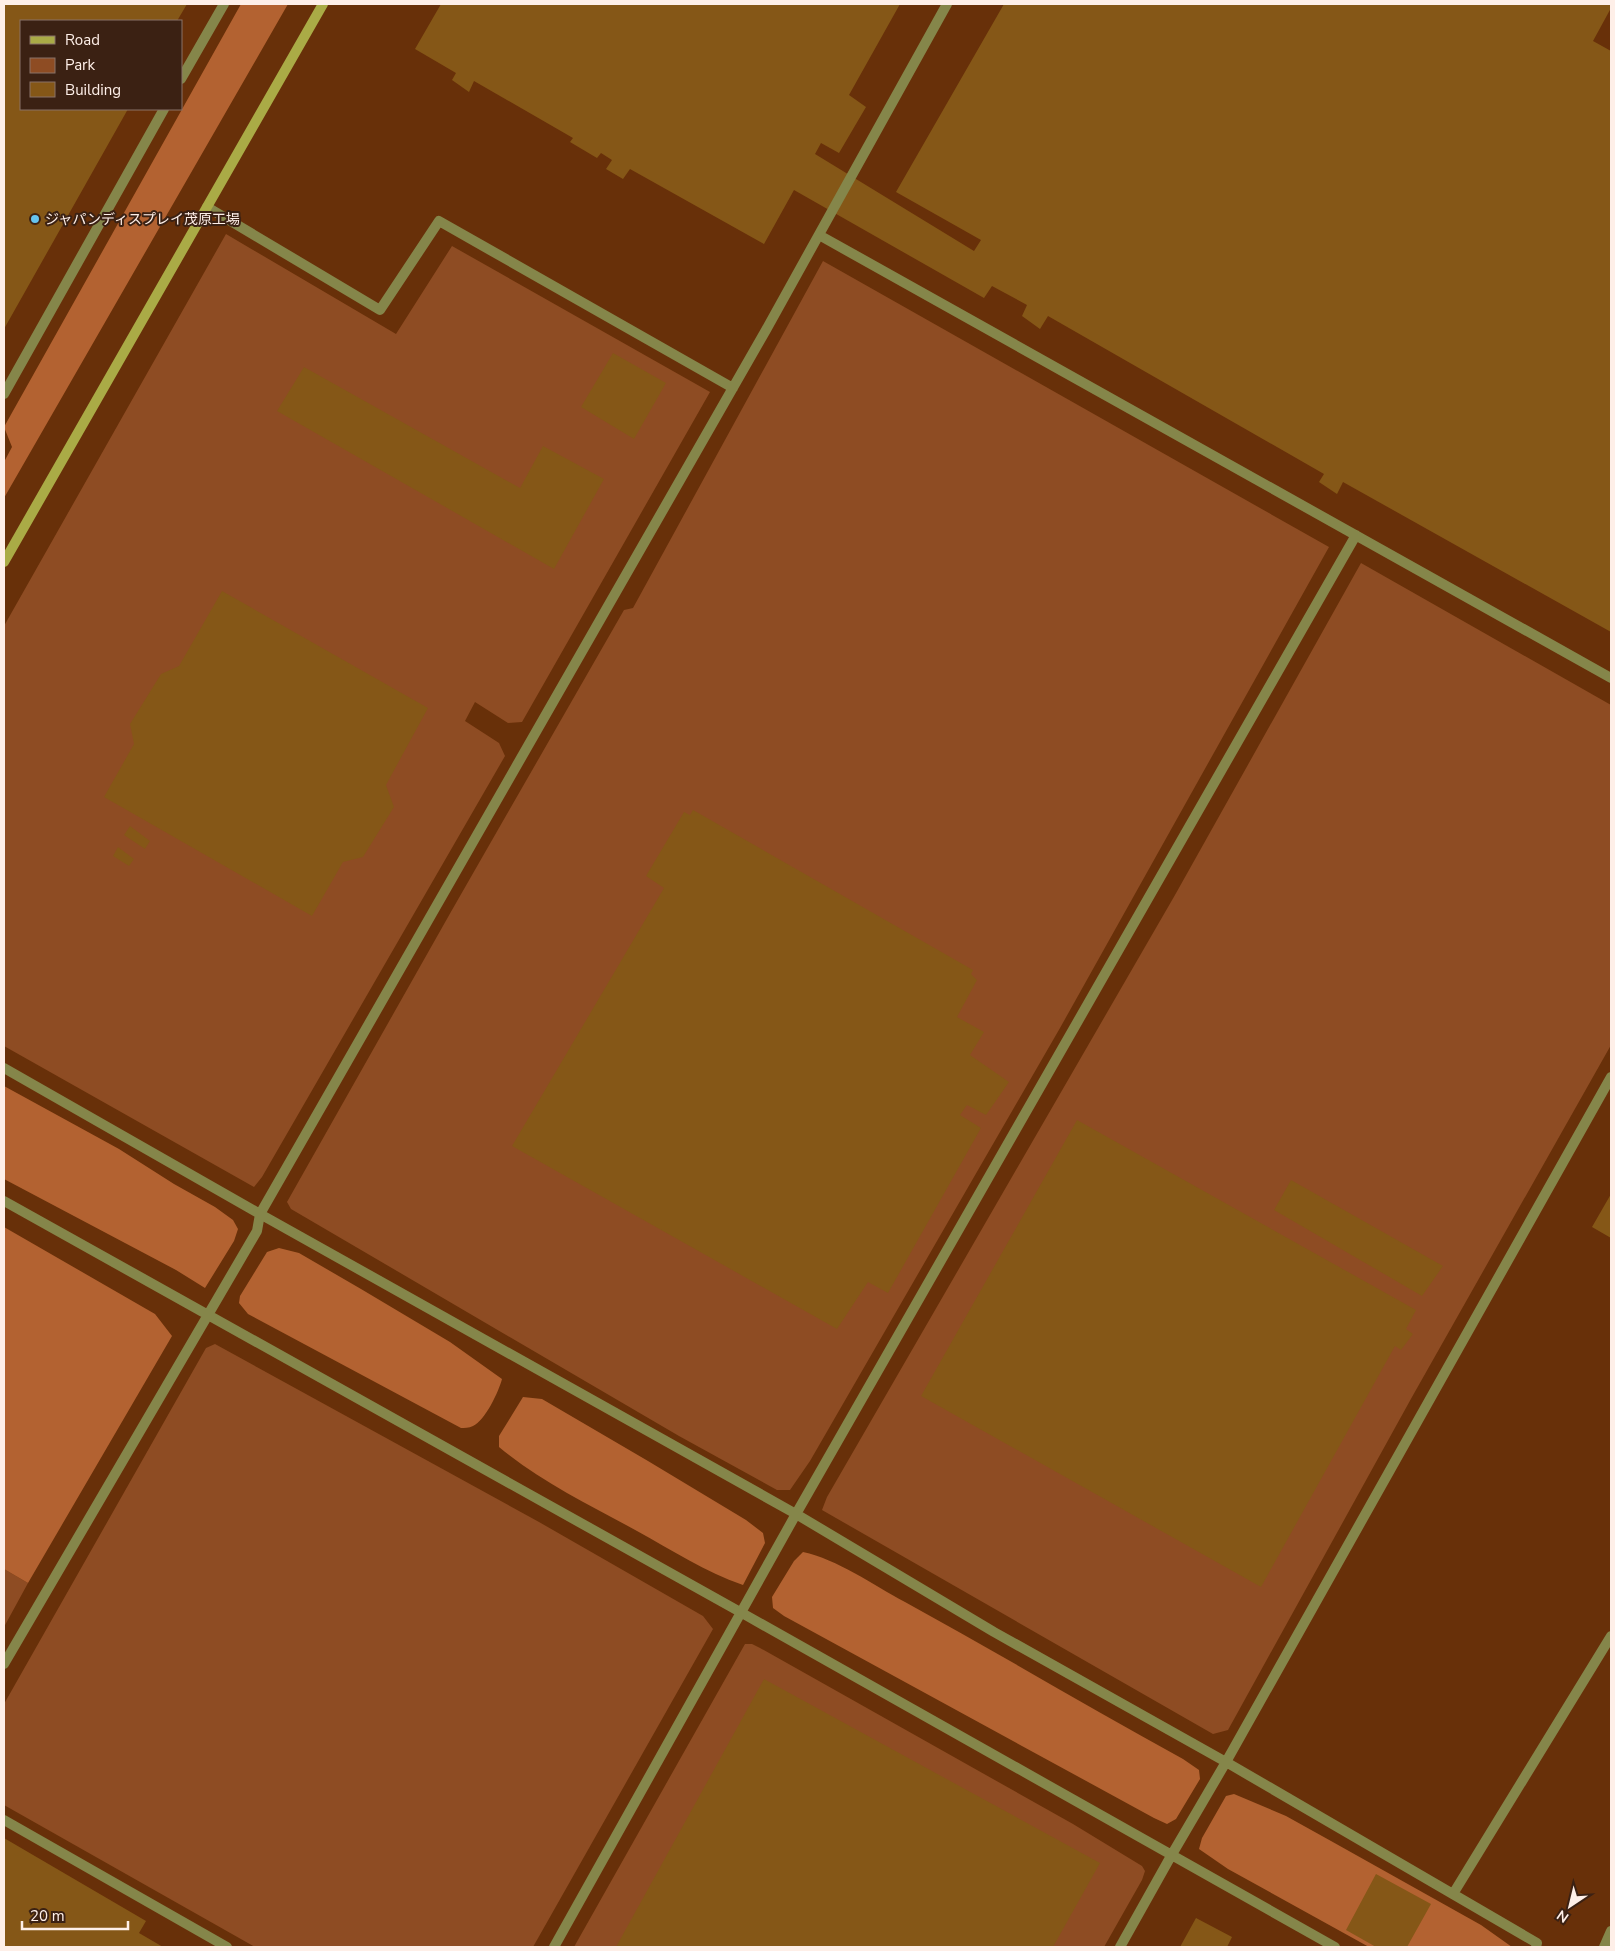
<svg xmlns="http://www.w3.org/2000/svg" width="1615" height="1951" viewBox="0 0 1615 1951" font-family="'Nunito Sans','Noto Sans JP',sans-serif">
	<rect width="100%" height="100%" fill="#683009"/>
	<path fill="#8e4c23" d="M226,234L396,334L452,246L710,392L522,722L508,723L475,702L465,721L499,743L505,756L262,1177L254,1187L4,1046V626Z
		M823,261L1329,547L1060,1028L810,1461L790,1490H777L679,1436L291,1209L287,1202L452,910L624,610L633,608Z
		M1361,563L1611,705V1045L1412,1397L1228,1730L1213,1734L822,1510L827,1497L1175,895Z
		M215,1344L539,1522L703,1616L713,1629L533,1947H255L4,1805V1704L206,1348Z
		M4,1569L28,1583L4,1627Z
		M745,1644H752L760,1648L1073,1824L1142,1866L1145,1871L1142,1880L1104,1947H574Z"/>
	<path fill="#b36231" d="M241,4H288L4,498V462L12,447L4,427Z
		M4,1086L119,1149L174,1184L215,1207L233,1220L238,1229L234,1241L205,1288L176,1270L4,1179Z
		M4,1227L155,1314L172,1336L28,1583L4,1569Z
		M279,1248L299,1253L361,1289L450,1342L502,1379C499,1391 485,1421 473,1426C469,1428 464,1428 461,1428L248,1314L239,1303L240,1296L267,1252Z
		M523,1397L542,1399L648,1461L746,1520L763,1533L765,1543L743,1585C705,1572 672,1550 637,1531C590,1505 541,1482 499,1447V1436Z
		M803,1552C837,1559 873,1585 905,1602C998,1653 1090,1708 1183,1759L1199,1770L1200,1779L1176,1819L1167,1824L1154,1818L784,1616L773,1608L772,1597L794,1561Z
		M1234,1794L1286,1816L1331,1841L1481,1925L1512,1947H1369L1228,1869L1199,1849L1202,1838L1226,1796Z"/>
	<path fill="#855717" d="M4,4H187L177,21H21V109H128L4,329Z
		M441,4H900L849,95L866,107L839,153L821,143L815,154L974,251L981,240L896,192L1004,4H1611V8L1593,41L1611,51V632L1343,482L1337,494L1319,482L1324,474L1048,316L1040,329L1022,316L1027,305L992,286L984,298L794,190L764,244L630,169L623,179L606,169L612,160L601,153L597,158L570,142L573,138L474,81L469,92L452,80L456,73L415,49Z
		M613,353L666,383L634,439L581,407Z
		M304,367L520,488L543,446L604,479L554,569L277,411Z
		M222,591L428,708L386,785L394,807L363,857L343,862L312,916L104,797L134,744L130,724L161,674L179,666Z
		M693,810L973,970L971,974L977,980L957,1017L984,1032L970,1055L1009,1082L986,1115L967,1105L960,1115L981,1128L888,1293L868,1282L837,1329L512,1146L664,888L646,876L684,812L690,815Z
		M130,826L150,841L145,849L124,835Z
		M118,847L134,859L129,866L113,856Z
		M1077,1120L1416,1310L1406,1329L1413,1334L1401,1350L1395,1346L1261,1587L921,1396Z
		M1291,1180L1443,1266L1422,1296L1274,1210Z
		M1611,1194V1238L1592,1227Z
		M764,1679L1100,1863L1053,1947H616Z
		M4,1838L146,1921L139,1933L163,1947H4Z
		M1376,1874L1431,1904L1407,1947H1376L1346,1930Z
		M1196,1918L1232,1937L1227,1947H1180Z"/>
	<g fill="none" stroke-linecap="round" stroke-linejoin="round">
		<path stroke="#85864a" stroke-width="10" d="M181,79L224,4
			M207,207L380,310L439,221L733,388
			M819,235L1611,678
			M4,394L164,109
			M4,1068L260,1214L796,1514L994,1632L1226,1762L1537,1943L1536,1947
			M4,1201L742,1613L1335,1947
			M4,1664L257,1231L260,1214L766,330L947,4
			M4,1820L227,1947
			M1453,1894L1611,1636
			M554,1947L796,1514L1356,535
			M1120,1947L1171,1856L1226,1762L1611,1077"/>
		<path stroke="#85864a" stroke-width="10" d="M1604,1947L1611,1931"/>
		<path stroke="#aaab46" stroke-width="10" d="M4,562L323,4"/>
	</g>
	<circle fill="#66c4ef" stroke="#3b2113" stroke-width="2" cx="35" cy="219" r="5"/>
	<g text-anchor="middle" stroke-width="4" stroke-linejoin="round" paint-order="stroke">
		<g font-size="14" fill="#feefe8" stroke="#3b2113" text-anchor="start">
			<text x="45" y="224">ジャパンディスプレイ茂原工場</text>
		</g>
	</g>
	<rect width="1615" height="1951" fill="none" stroke="#feefe8" stroke-width="10"/>
	<rect x="20" y="20" width="162" height="90" fill="#3b2113" stroke="#897368"/>
	<rect x="30" y="36" width="25" height="8" fill="#aaab46" stroke="#897368"/>
	<text x="65" y="45" font-size="15" fill="#feefe8">Road</text>
	<rect x="30" y="58" width="25" height="15" fill="#8e4c23" stroke="#897368"/>
	<text x="65" y="70" font-size="15" fill="#feefe8">Park</text>
	<rect x="30" y="82" width="25" height="15" fill="#855717" stroke="#897368"/>
	<text x="65" y="95" font-size="15" fill="#feefe8">Building</text>
	<g transform="translate(1570 1906) rotate(215)" stroke="#3b2113" stroke-width="4" paint-order="stroke">
	<path d="M0-4L9 19L0 12L-9 19Z" fill="#feefe8"/>
	<text y="-8" font-size="14" font-weight="bold" text-anchor="middle" fill="#feefe8">N</text>
	</g>
	<path d="M22 1921v8h106v-8" fill="none" stroke="#feefe8" stroke-width="2.5"/>
	<text x="30" y="1921" font-size="15" fill="#feefe8" stroke="#3b2113" stroke-width="4" paint-order="stroke">20 m</text>
</svg>
